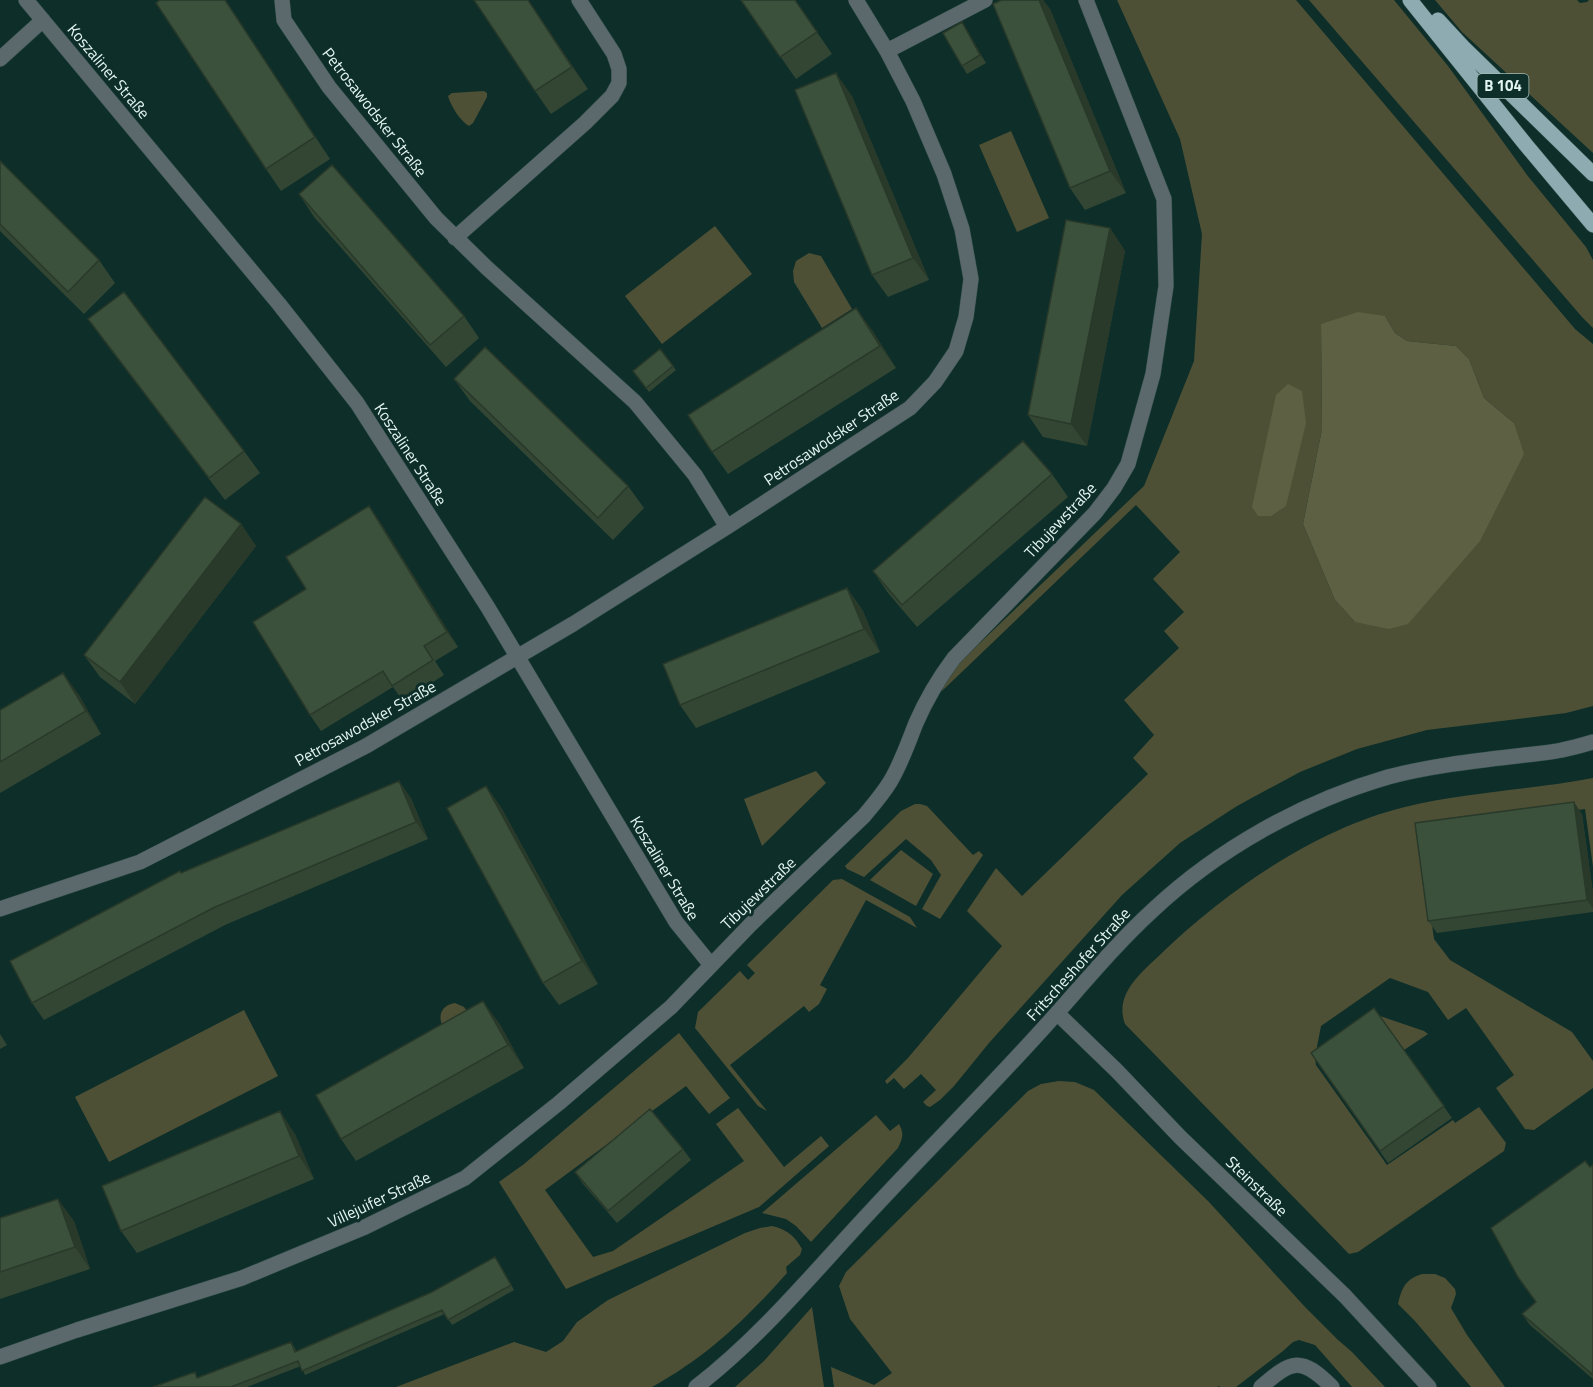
<svg xmlns="http://www.w3.org/2000/svg" width="1593" height="1387" viewBox="0 0 1593 1387" font-family="'Titillium Web',sans-serif">
	<rect width="100%" height="100%" fill="#0e2e29"/>
	<path fill="#4e5035" fill-rule="evenodd" d="M1117,0H1296L1575,329L1593,344V706L1566,713L1427,730L1357,749L1300,772L1237,806L1180,843L1122,895L989,1043L954,1086L940,1100L930,1107L927,1106L923,1102L936,1090L921,1074L904,1089L894,1078L887,1084L885,1081L908,1058L1002,946L967,911L996,868L1022,896L1148,774L1133,758L1154,735L1124,700L1179,648L1164,631L1184,612L1153,579L1180,552L1136,505L942,691L944,682L959,663L1144,486L1194,361L1202,234L1180,139ZM1385,316L1395,333L1407,341L1456,346L1469,359L1484,398L1514,423L1355,622L1335,600L1303,524L1322,429L1321,324Z
		M1309,0H1394L1448,66L1527,175L1586,247L1593,260V328L1582,317Z
		M1435,0H1577L1580,3L1587,2L1589,0H1593V153L1462,32Z
		M484,91L487,93V97L473,123L469,126C460,121 451,106 448,96L452,93Z
		M1011,131L1049,218L1017,232L979,145Z
		M715,226L752,274L662,344L625,296Z
		M809,253L821,256L852,309L822,328L794,282L793,271L796,261Z
		M816,771L826,783L762,846L744,799Z
		M1593,778V867L1585,809L1419,832L1434,939L1450,960L1572,1032L1593,1061V1088L1534,1130L1525,1129L1496,1088L1514,1075L1466,1008L1448,1020L1428,992L1390,978L1321,1026L1315,1057L1316,1065L1387,1165L1453,1120L1455,1123L1479,1107L1506,1143L1504,1151L1358,1252L1349,1254L1125,1024C1113,992 1145,970 1165,950C1229,889 1318,828 1405,807C1467,792 1531,790 1593,778Z
		M915,804H920L927,806L973,855L979,851L983,855L940,919L922,909L941,875L931,860L906,839L864,877L847,869L845,866L901,811Z
		M901,850L933,874L916,906L870,880Z
		M842,879L910,917L917,928L866,900L820,985L827,989L819,1004L809,1012L804,1006L730,1065L767,1111L758,1106L695,1028L698,1012L740,971L748,980L755,973L747,965L833,880Z
		M455,1003L464,1007L467,1011L443,1027C437,1015 442,1005 455,1003Z
		M244,1010L278,1076L109,1162L75,1097Z
		M1380,1016L1424,1031L1428,1034L1404,1050L1378,1017Z
		M679,1033L730,1098L709,1114L686,1086L545,1190L593,1257L613,1251L744,1161L716,1124L738,1108L784,1167L821,1136L829,1146L759,1207L566,1289L499,1182L524,1164Z
		M1059,1081L1075,1082L1094,1090L1209,1202L1306,1308L1337,1339L1352,1352L1385,1387H1352L1315,1345L1299,1340L1293,1342L1283,1351L1236,1387H1220L1219,1386L1217,1387H834L831,1367L874,1385L892,1373L850,1319L839,1286L846,1272L1028,1091L1041,1084Z
		M876,1115L890,1131L899,1124C904,1133 903,1138 898,1148L811,1242L796,1226L786,1219L762,1213Z
		M772,1226C786,1229 795,1236 802,1249L800,1255L786,1267L787,1273C745,1320 708,1356 652,1387H396L514,1342L546,1352L563,1341L577,1322L608,1300L745,1233L760,1228Z
		M1422,1274H1435L1445,1278L1455,1289L1456,1294L1451,1308L1467,1335L1505,1387H1471L1415,1321L1398,1304C1402,1287 1406,1279 1422,1274Z
		M812,1307L824,1387H735L764,1361Z"/>
	<path fill="#5d6042" d="M1358,312L1385,316L1395,333L1407,341L1456,346L1469,359L1484,398L1514,423L1524,454L1480,541L1408,624L1389,629L1355,622L1335,600L1303,524L1322,429L1321,324Z
		M1288,384L1302,391L1306,423L1286,506L1271,516H1258L1252,507L1276,395Z"/>
	<g fill="none" stroke-linecap="round" stroke-linejoin="round">
		<g stroke="#2c4a45" stroke-width="16">
			<path id="minor" d="M26,0L279,304L357,403L487,606L676,922L711,965
				M282,0L284,20L329,87L436,218L487,268L635,402L695,475L727,527
				M887,51L985,0
				M0,59L43,20
				M455,238L585,123L612,96L619,83V69L614,54L579,0
				M0,909L140,862L366,746L573,624L727,527L910,408L935,382L956,351L966,317L971,279L962,229L944,174L913,101L887,51L856,0
				M0,1357L77,1330L242,1278L365,1227L465,1178L559,1103L671,1007L751,924L864,816C873,805 882,795 890,782C901,764 908,743 916,723C926,700 939,678 954,658L1095,513L1114,488L1128,464L1153,374L1166,286L1164,199L1086,0
				M696,1387C761,1337 814,1272 870,1212C932,1145 996,1082 1057,1013
				M1261,1387C1292,1360 1301,1356 1332,1387"/>
		</g>
		<g stroke="#2c4a45" stroke-width="16">
			<path id="tertiary" d="M1429,1387L1345,1296L1180,1137L1117,1071L1057,1013C1088,978 1118,942 1153,910C1218,849 1302,802 1388,777C1430,766 1474,761 1517,756C1532,754 1548,753 1562,750C1573,748 1583,745 1593,742"/>
		</g>
		<g stroke="#2c4a45" stroke-width="16">
			<path id="primary" d="M1410,0L1526,145L1593,225
				M1438,20L1463,47L1593,174"/>
		</g>
		<use href="#minor" stroke="#5b696d" stroke-width="15"/>
		<use href="#tertiary" stroke="#5b696d" stroke-width="15"/>
		<use href="#primary" stroke="#8dabb1" stroke-width="15"/>
	</g>
	<path fill="#334634" d="M225,0L330,159L281,191L266,169Z
		M528,0L588,89L551,114L535,91Z
		M741,0H795L832,54L796,79Z
		M1002,0H1043L1050,9L1126,193L1085,210L1070,188Z
		M962,22L986,63L967,74L962,66Z
		M852,96L929,280L888,297L872,275Z
		M0,161L99,260L115,283L84,314L0,231Z
		M299,194L464,316L479,338L446,367L314,217Z
		M1110,228L1125,251L1087,446L1043,437L1028,415Z
		M88,319L244,451L260,473L225,500L104,341Z
		M872,330L896,368L728,474L712,452Z
		M660,349L676,370L649,392L633,371Z
		M454,379L628,486L644,508L613,540L470,401Z
		M1052,474L1068,497L917,627L888,593L873,571Z
		M369,506L380,522L458,647L435,661L444,675L403,701L393,687L321,731L310,715L306,589Z
		M241,524L256,546L135,704L100,677L84,655Z
		M847,588L863,611L880,652L696,728L680,705Z
		M79,695L101,734L0,793V710Z
		M486,786L502,809L598,984L559,1005L543,983Z
		M411,798L428,839L225,925L44,1020L32,1003Z
		M1582,814L1593,893V912L1437,933L1428,921Z
		M1374,1008L1452,1118L1388,1163L1311,1053Z
		M499,1023L524,1068L356,1161L341,1139Z
		M0,1034L7,1045L0,1049Z
		M295,1134L314,1179L137,1253L121,1231Z
		M683,1149L691,1160L617,1223L583,1184L575,1172Z
		M1593,1165V1379L1530,1325L1522,1314L1536,1302L1590,1167Z
		M0,1218L74,1221L90,1269L0,1299Z
		M498,1261L514,1290L452,1325L445,1314L305,1375L301,1366L247,1387H153L198,1378L294,1346L296,1351L432,1292Z"/>
	<path fill="#29392a" d="M528,0L588,89L572,67Z
		M1039,0H1043L1050,9L1126,193L1110,171Z
		M962,22L967,30L986,63L980,55Z
		M836,73L852,96L929,280L913,258Z
		M1110,228L1125,251L1087,446L1071,424Z
		M856,308L872,330L896,368L880,346Z
		M369,506L380,522L458,647L447,632Z
		M241,524L256,546L135,704L120,682Z
		M847,588L863,611L880,652L864,629Z
		M63,673L79,695L101,734L86,711Z
		M399,781L411,798L428,839L416,822Z
		M486,786L502,809L598,984L582,961Z
		M1574,802L1582,814L1593,893V908L1587,900Z
		M483,1001L499,1023L524,1068L508,1045Z
		M280,1111L295,1134L314,1179L299,1156Z
		M58,1199L74,1221L90,1269L75,1247Z"/>
	<path fill="#3b513c" stroke="#29392a" stroke-width="1.5" d="M160,0H225L315,137L266,169L156,3Z
		M474,0H528L572,67L535,91Z
		M741,0H795L817,32L780,57Z
		M1002,0H1039L1110,171L1070,188L993,4Z
		M962,22L980,55L962,66L943,33Z
		M836,73L913,258L872,275L795,90Z
		M0,161L99,260L68,292L0,224Z
		M332,165L464,316L430,345L299,194Z
		M1066,220L1110,228L1071,424L1028,415Z
		M124,292L244,451L209,478L88,319Z
		M856,308L880,346L712,452L688,415Z
		M485,347L628,486L598,518L454,379Z
		M660,349L673,366L646,388L633,371Z
		M1023,441L1052,474L902,605L873,571Z
		M205,497L241,524L120,682L84,655Z
		M369,506L447,632L424,646L433,660L392,686L383,671L310,715L253,622L306,589L286,557Z
		M847,588L864,629L680,705L663,664Z
		M63,673L86,711L0,762V710Z
		M399,781L416,822L213,908L32,1003L10,961L180,871L181,873Z
		M486,786L582,961L543,983L447,808Z
		M1574,802L1587,900L1428,921L1415,823Z
		M483,1001L508,1045L341,1139L316,1095Z
		M1374,1008L1444,1106L1380,1151L1311,1053Z
		M650,1109L683,1149L608,1211L575,1172Z
		M280,1111L299,1156L121,1231L102,1186Z
		M1585,1161L1590,1167L1593,1165V1375L1522,1314L1536,1302L1518,1277L1491,1228Z
		M58,1199L75,1247L0,1272V1218Z
		M495,1257L511,1285L448,1320L442,1310L302,1371L298,1361L231,1387H153L195,1372L197,1378L291,1342L295,1352L432,1292Z"/>
	<g text-anchor="middle" stroke-width="6" stroke-linejoin="round" paint-order="stroke">
		<rect fill="#0e2e29" stroke="#a4bab5" stroke-width="1.5" x="1477.5" y="74" width="51" height="24" rx="4.5"/>
		<g font-size="15" font-weight="bold" fill="#e4f6f1">
			<text x="1503" y="91">B 104</text>
		</g>
		<g font-size="16" fill="#e4f6f1" stroke="#0e2e29">
			<text transform="translate(109 71) rotate(50)" y="6">Koszaliner Straße</text>
			<text transform="translate(375 112) rotate(52)" y="6">Petrosawodsker Straße</text>
			<text transform="translate(831 437) rotate(-34)" y="6">Petrosawodsker Straße</text>
			<text transform="translate(411 454) rotate(57)" y="6">Koszaliner Straße</text>
			<text transform="translate(1060 520) rotate(-47)" y="6">Tibujewstraße</text>
			<text transform="translate(365 723) rotate(-29)" y="6">Petrosawodsker Straße</text>
			<text transform="translate(665 868) rotate(59)" y="6">Koszaliner Straße</text>
			<text transform="translate(758 893) rotate(-44)" y="6">Tibujewstraße</text>
			<text transform="translate(1078 964) rotate(-48)" y="6">Fritscheshofer Straße</text>
			<text transform="translate(1257 1186) rotate(44)" y="6">Steinstraße</text>
			<text transform="translate(379 1199) rotate(-25)" y="6">Villejuifer Straße</text>
		</g>
	</g>
</svg>
